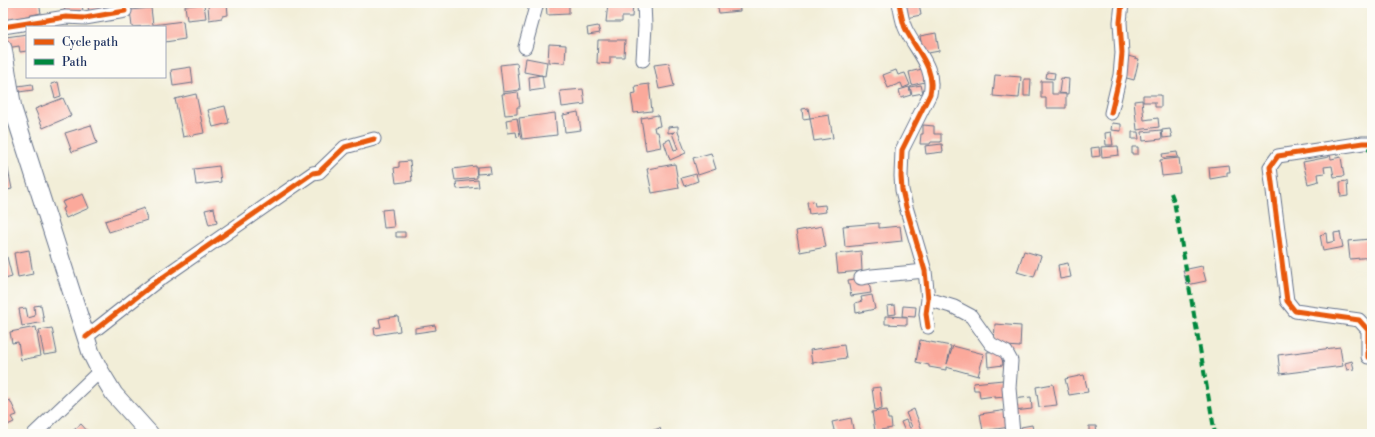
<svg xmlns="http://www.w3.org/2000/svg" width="1375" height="437" viewBox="0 0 1375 437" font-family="'Libre Bodoni',serif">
	<rect width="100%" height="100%" fill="#fdfcf7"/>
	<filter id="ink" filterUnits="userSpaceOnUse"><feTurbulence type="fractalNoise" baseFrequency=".025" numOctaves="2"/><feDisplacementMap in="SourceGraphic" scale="8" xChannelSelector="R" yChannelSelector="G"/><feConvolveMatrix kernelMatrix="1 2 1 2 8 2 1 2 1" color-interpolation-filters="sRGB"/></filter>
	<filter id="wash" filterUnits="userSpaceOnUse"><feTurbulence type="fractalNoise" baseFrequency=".012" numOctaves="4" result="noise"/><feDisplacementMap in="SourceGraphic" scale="16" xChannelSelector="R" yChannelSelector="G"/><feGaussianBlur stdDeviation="0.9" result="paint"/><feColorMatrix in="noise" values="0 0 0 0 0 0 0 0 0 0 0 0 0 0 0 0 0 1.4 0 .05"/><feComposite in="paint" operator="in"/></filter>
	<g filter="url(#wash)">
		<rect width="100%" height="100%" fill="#f2eed8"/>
		<g id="blocks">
			<path fill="#fba99b" d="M3,3H39L41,13L3,21Z
				M64,3H81L83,10L65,13Z
				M87,3H112V6L89,11Z
				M227,3L228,15L222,16V18L209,20L208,4Z
				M546,3H569V14L547,15Z
				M608,3H633L632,17H622V22H606Z
				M717,3H739L740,11L719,13Z
				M919,3L921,15L906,18L904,6Z
				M204,4L206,18L187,20L185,6Z
				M151,8L153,25L183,21L185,39L165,42V27H150V26L132,27L130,10Z
				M598,26L600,33L588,35L587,28Z
				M936,33L939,51L923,54L920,36Z
				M27,34V51L20,52L19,46L7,48L6,37Z
				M598,40H625L624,57H610V64L597,63Z
				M549,44L566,45L565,63L548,62Z
				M1128,56L1139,59L1134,80L1123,77Z
				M526,58L547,62L545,76L524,72Z
				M517,63L520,90L503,92L500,65Z
				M669,63L674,86L659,89L654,65Z
				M191,67L193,83L173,86L171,70Z
				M922,69L925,82L912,85L909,72Z
				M896,70L898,75L905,73L910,85L903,88L901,83L888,88L883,75Z
				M1047,72L1055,73L1054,79L1046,78Z
				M542,75L544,89L530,91L529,77Z
				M995,75L1021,77L1019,98L993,96Z
				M1061,78L1069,79L1068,94L1059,93Z
				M1024,79H1031L1030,96H1024Z
				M1041,81H1052V94H1066V108H1046V98H1041Z
				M58,82L61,96L55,98L51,84Z
				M32,84L33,90L19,92L18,86Z
				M649,84L652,111L634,113L631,94L636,93L635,86Z
				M921,85L923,93L912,95L910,87Z
				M909,87L911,95L901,98L899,90Z
				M583,89L585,104L562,107L560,91Z
				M518,92L520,107H517V114L505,115L502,94Z
				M196,94L204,133L183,137L175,99Z
				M1143,95H1161V107H1155V102H1143Z
				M63,98L71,116L43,128L35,109Z
				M1142,100L1144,120L1158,118L1159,127L1137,130L1134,101Z
				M225,106L229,123L213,127L208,110Z
				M808,108L810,118L803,119L802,109Z
				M578,112L581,130L565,132L563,115Z
				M555,113L557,135L522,139L519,118Z
				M658,115L660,126L654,127L655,132H658L661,147L646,150L641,118Z
				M829,115L833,138L814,141L810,118Z
				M517,118L520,136L517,137L516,132L508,133L506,120Z
				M1112,123L1121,124V131L1111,130Z
				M91,125L97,143L72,152L65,133Z
				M923,125L934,126V134H941V142H931L930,144H920L921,134H923Z
				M678,126V132L686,153L670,160L664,142L670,139L674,150L678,149L672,133L675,132L668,133V127Z
				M1170,129L1172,137L1163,138L1162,130Z
				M1161,130L1162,139L1143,141L1142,132Z
				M1111,132L1113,145H1106L1105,133Z
				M1132,132H1138L1139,139H1132Z
				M942,144L943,152L926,154L925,146Z
				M1118,146L1119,155L1102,157L1101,147Z
				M1099,147L1100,156L1092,157L1091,148Z
				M1132,147H1138V154H1132Z
				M1328,151H1329L1331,159L1341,157L1344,176L1334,177L1332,166L1324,167L1325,173L1318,174L1319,181L1308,184L1303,162L1329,157Z
				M1177,152L1178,157L1163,158L1162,154Z
				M711,153L716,169L698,175L693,158Z
				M1179,158L1181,174L1162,176L1160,160Z
				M410,161L412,181L396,183L394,168L399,167V162Z
				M7,164L12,189L3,191V165Z
				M675,164L679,188L652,193L647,169Z
				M1229,165L1230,172H1227V176L1210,179L1209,167Z
				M219,166L221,182L196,185L194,169Z
				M476,166L477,178L455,180L453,169Z
				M490,166L491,173L477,174V167Z
				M696,174L698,181L684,186L681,178Z
				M478,180L479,187L457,189L456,182Z
				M1347,181L1348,196L1341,197L1340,182Z
				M83,194L89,208L66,218L62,209L65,208L62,202Z
				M814,201L815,206L825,205L826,212L809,214L807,202Z
				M144,208L147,220L109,232L105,221Z
				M214,208L217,223L209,225L205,210Z
				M392,209L394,227L384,228L382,210Z
				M879,223V228L900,226L902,241L845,247L843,226Z
				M822,226L826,247L800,252L796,231Z
				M396,232H405V237H396Z
				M1340,232L1343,247L1323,251L1320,235L1326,233L1327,243L1335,241L1334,233Z
				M1370,239L1372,257L1350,259L1348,241Z
				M29,250L33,274L18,277L14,253Z
				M861,251L862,271L838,273L836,254Z
				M1024,251L1041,256L1034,277L1017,272Z
				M7,257L12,277L5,279L3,270V258Z
				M1068,263L1071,277L1060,279L1058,265Z
				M1202,266L1206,281L1187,285L1183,270Z
				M868,277L871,293L851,296L848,280Z
				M872,295L875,309L856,313L855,303L862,301L861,297Z
				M41,305L44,322L22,326L19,309L26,308L28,318L35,316L34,306Z
				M895,305L896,314L888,315L887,306Z
				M903,306L916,307L915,317L902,316Z
				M398,316L400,331L375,335L374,328L381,327L379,319Z
				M885,316L907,317V325L885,324Z
				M995,324L1021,326L1020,347L994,345Z
				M435,325L436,330L415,333V328Z
				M36,327L41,356L21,360L18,342L12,343L10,332Z
				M52,328L57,353L44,355L39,330Z
				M920,340L951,346L947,364L953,346L984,354L978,376L946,367V370L929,367V365L916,362Z
				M844,345L846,358L812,363L810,350Z
				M1340,347L1343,366L1280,374L1278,355Z
				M1001,351L1003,365L988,367L987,352Z
				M1352,361L1354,369L1347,370L1345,363Z
				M1084,375L1088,392L1069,395L1065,379Z
				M1003,380L1005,397L994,398V396L980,398L979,390H974L973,383Z
				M1053,384L1057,405L1039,407L1036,387Z
				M880,387L882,409L875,410L872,388Z
				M1031,397L1032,409L1014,411L1012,399Z
				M10,400L17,415L11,417L14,422L3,427V403Z
				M914,409L922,430L913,434H906L901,422L906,420L910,428L912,427L906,413Z
				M887,410L888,419H891L892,428L875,431L872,412Z
				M1007,410L1010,427L983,431L980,414Z
				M851,418L854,434H835L832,422Z
				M81,424L90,434H69Z
				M1032,425L1034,434H1023L1021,427Z
				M1089,426H1096L1097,434H1089Z
				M660,428L662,434H642Z"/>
		</g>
	</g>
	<g filter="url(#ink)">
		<use href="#blocks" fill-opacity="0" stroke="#667289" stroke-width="1"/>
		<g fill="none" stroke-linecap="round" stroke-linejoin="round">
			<g stroke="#667289" stroke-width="15">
				<path id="minor" d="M899,3C901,12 902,22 906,30C917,52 936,68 930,94L902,150L901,176L902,190L906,207L925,271L928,299L926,314L928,327
					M3,27L66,17L85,18L125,11
					M525,47L537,3
					M643,60L645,26L644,3
					M1111,113L1120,75L1122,53L1120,22L1122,3
					M861,278L872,276L925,271
					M928,299L954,307L971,316L991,344L1006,352L1011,361L1009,388L1013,434
					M86,337L156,282L313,173L319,172L345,147L374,139
					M1368,357V330L1359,320L1295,311L1287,301L1270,167L1278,156L1363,143H1372
					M34,434L100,371"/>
			</g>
			<g stroke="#667289" stroke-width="19">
				<path id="major" d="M3,48L13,109L91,353L100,371L114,394L150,434"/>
			</g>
			<use href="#minor" stroke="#fff" stroke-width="13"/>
			<use href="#major" stroke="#fff" stroke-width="17"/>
			<path stroke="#00873e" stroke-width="4" stroke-dasharray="8 4" stroke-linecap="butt" d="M1372,144L1369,149L1372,173
				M1171,193L1174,201L1215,434"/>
			<g stroke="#fdfcf7" stroke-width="8">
				<path id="cycleway" d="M899,3C901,12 902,22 906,30C917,52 936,68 930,94L902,150L901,176L902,190L906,207L925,271L928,299L926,314L928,327
					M3,27L66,17L85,18L125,11
					M1111,113L1120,75L1122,53L1120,22L1122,3
					M86,337L156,282L313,173L319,172L345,147L374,139
					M1368,357V330L1359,320L1295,311L1287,301L1270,167L1278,156L1363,143H1372"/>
			</g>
			<use href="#cycleway" stroke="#e8590c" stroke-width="5"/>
		</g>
	</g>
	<rect width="1375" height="437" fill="none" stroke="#fdfcf7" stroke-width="16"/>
	<rect x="26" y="26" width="140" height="52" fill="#fdfcf7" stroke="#a3aaba"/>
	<rect x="34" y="39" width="20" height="6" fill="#e8590c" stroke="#a3aaba"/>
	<text x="62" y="46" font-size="12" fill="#1b2f5e">Cycle path</text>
	<rect x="34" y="59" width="20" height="6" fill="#00873e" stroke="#a3aaba"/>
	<text x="62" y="66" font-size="12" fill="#1b2f5e">Path</text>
</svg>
